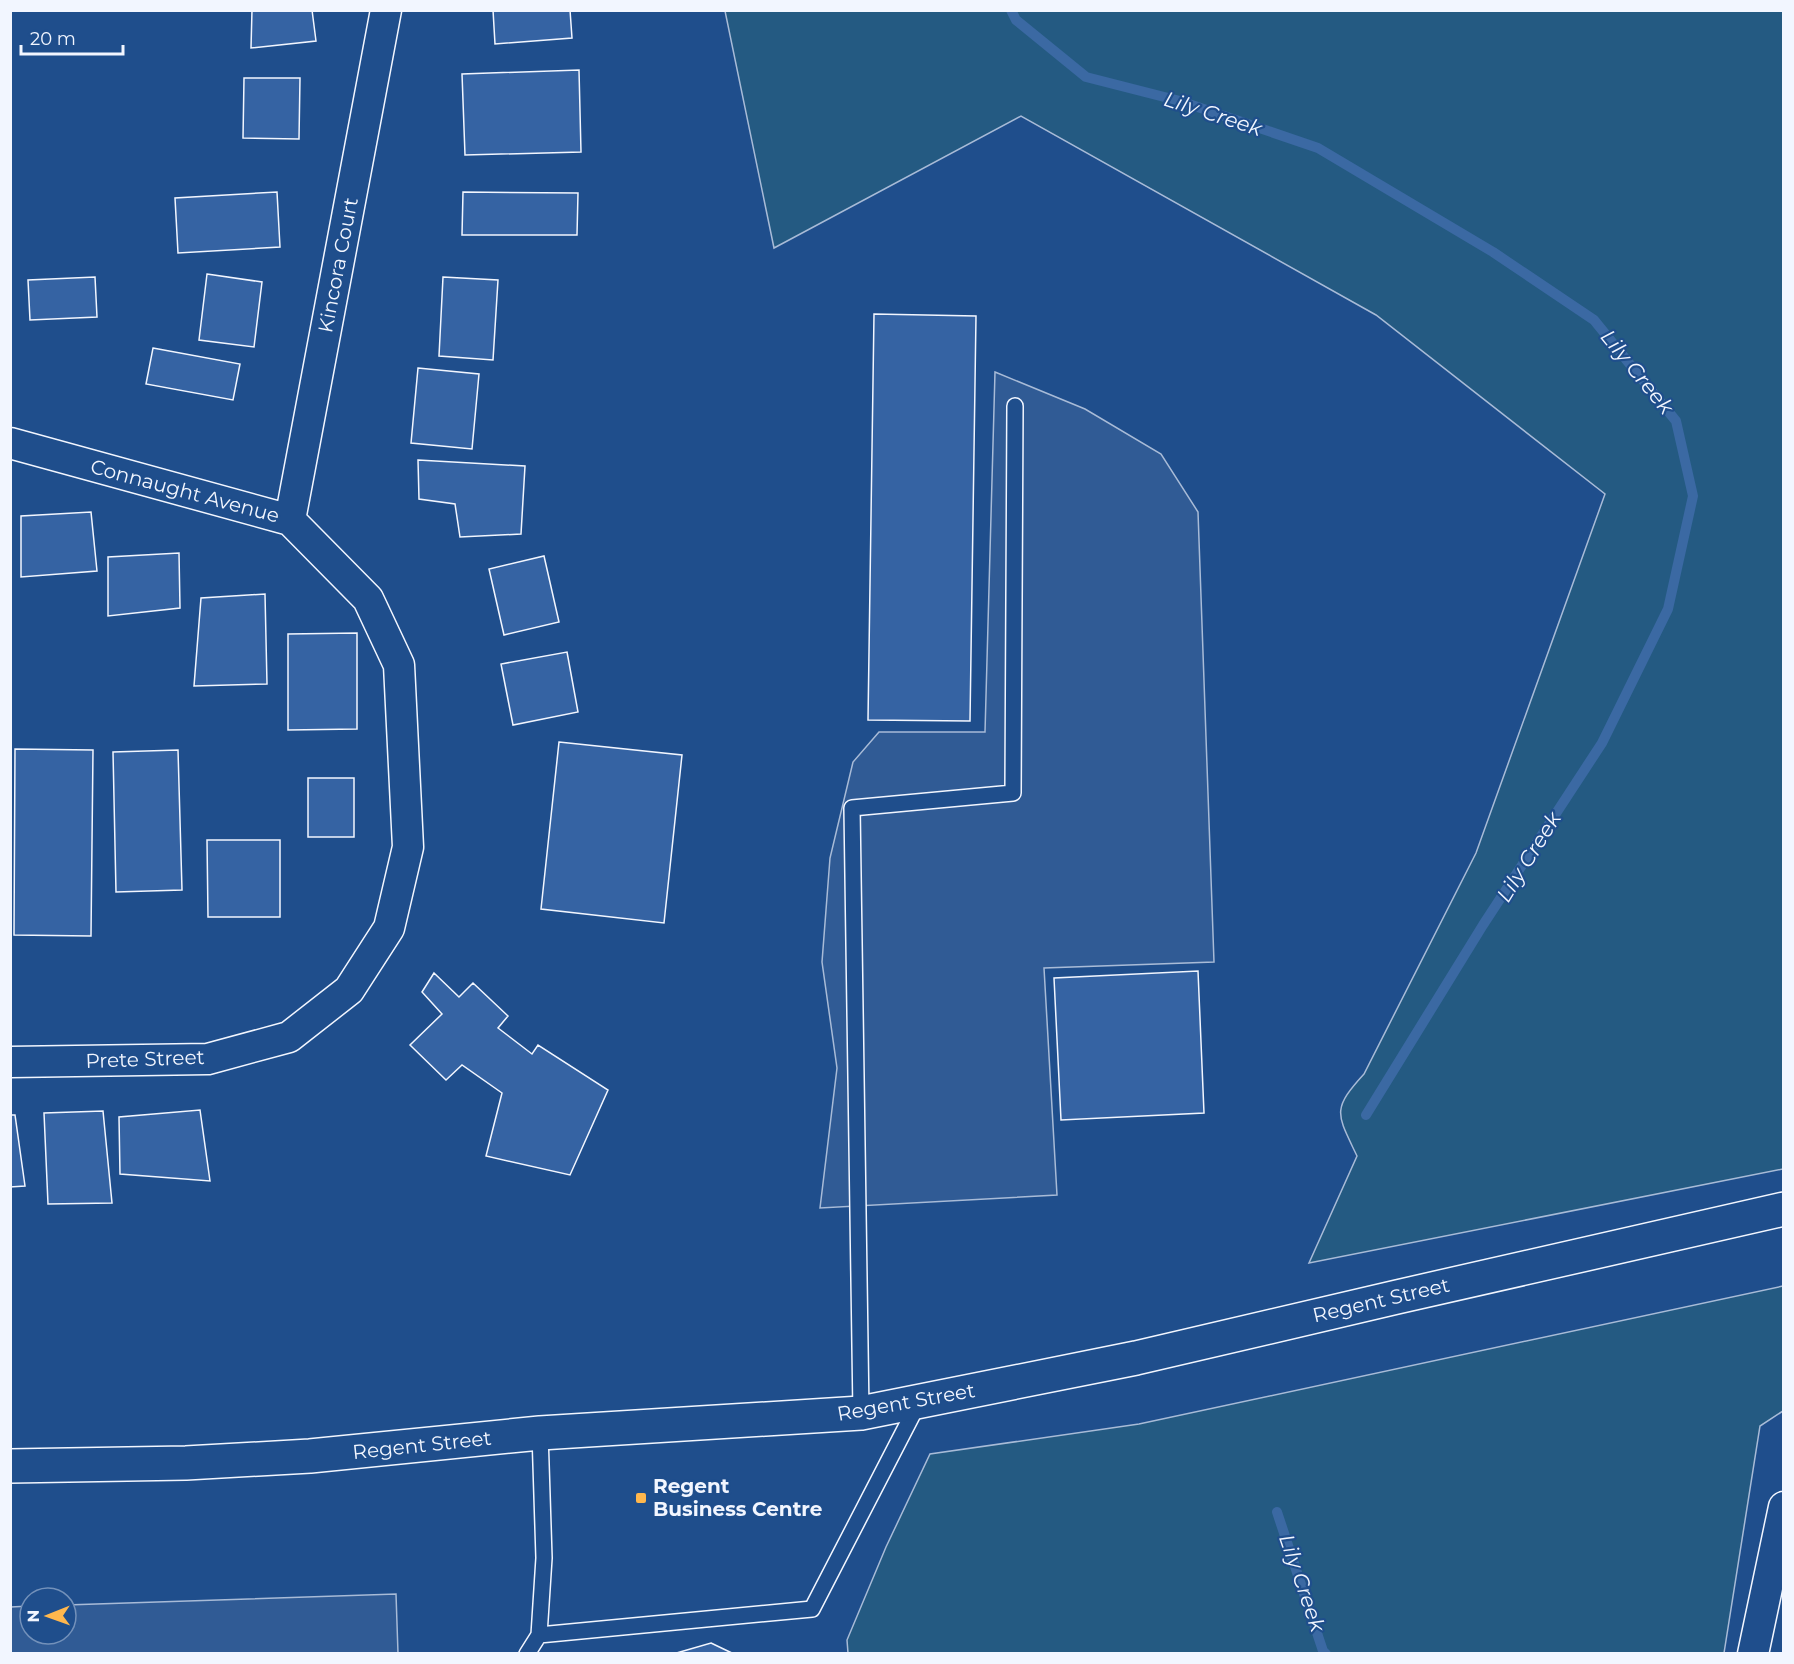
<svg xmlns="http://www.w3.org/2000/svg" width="1794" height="1664" viewBox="0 0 1794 1664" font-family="Montserrat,sans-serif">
	<rect width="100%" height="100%" fill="#1f4e8c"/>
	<path fill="#245a82" stroke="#a8bbd7" stroke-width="1.5" d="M725,11H1783V1169L1309,1263L1357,1156C1337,1114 1331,1110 1364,1074L1476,853L1605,494L1376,315L1021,116L774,248Z
		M1783,1286V1411L1760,1426L1724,1653H848L847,1640L886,1547L930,1454L1139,1424Z"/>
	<path fill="#305b95" stroke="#a8bbd7" stroke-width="1.5" d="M995,372L1085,409L1161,454L1198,512L1214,962L1044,968L1057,1195L820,1208L837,1068L822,962L830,858L853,762L879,732H985Z
		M396,1594L398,1653H11V1607L30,1606V1634H66V1605Z"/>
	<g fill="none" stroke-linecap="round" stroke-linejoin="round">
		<path stroke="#3b69a3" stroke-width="10" d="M1011,10L1016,20L1086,77L1180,101L1318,148L1493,252L1594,320L1676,421L1693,496L1668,609L1602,743L1483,925L1366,1115
			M1277,1512L1323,1651L1326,1654"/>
	</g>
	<path fill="#3563a3" stroke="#f2f6ff" stroke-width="1.5" d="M252,10H312L316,41L251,48Z
		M570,10L572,38L495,44L493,10Z
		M579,70L581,152L465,155L462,74Z
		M244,78H300L299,139L243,138Z
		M277,192L280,247L178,253L175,198Z
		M463,192L578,193L577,235H462Z
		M207,274L262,282L254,347L199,340Z
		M95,277L97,317L30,320L28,280Z
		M443,277L498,280L493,360L439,356Z
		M874,314L976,316L970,721L868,720Z
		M153,348L240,364L233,400L146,384Z
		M418,368L479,374L472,449L411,443Z
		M418,460L525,466L521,534L460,537L455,504L419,499Z
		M91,512L97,571L21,577V516Z
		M179,553L180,608L108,616V557Z
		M544,556L559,622L504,635L489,569Z
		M265,594L267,684L194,686L201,598Z
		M357,633V729L288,730V634Z
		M567,652L578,712L513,725L501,664Z
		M559,742L682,755L664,923L541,909Z
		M15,749L93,750L91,936L14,935Z
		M178,750L182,890L116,892L113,752Z
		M308,778H354V837H308Z
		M207,840H280V917H208Z
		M1198,971L1204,1113L1061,1120L1054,978Z
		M434,973L459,997L473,983L508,1016L498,1028L532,1054L538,1045L608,1090L570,1175L486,1156L502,1093L462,1065L446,1080L410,1045L442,1014L422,992Z
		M200,1110L210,1181L120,1174L119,1117Z
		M103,1111L112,1203L48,1204L44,1113Z
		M10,1115H15L25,1186L10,1187Z
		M711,1643L734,1654H673Z"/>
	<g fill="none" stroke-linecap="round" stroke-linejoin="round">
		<g stroke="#f2f6ff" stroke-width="18">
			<path id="service" d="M861,1413L852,808L1013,793L1015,406
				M539,1635L812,1609L919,1402
				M527,1654L539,1635L544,1558L540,1433"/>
		</g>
		<g stroke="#f2f6ff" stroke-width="33">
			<path id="minor" d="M10,443L290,520L368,599L399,665L408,847L389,928L349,990L289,1037L208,1059L10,1062
				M290,520L386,10
				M1753,1654L1784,1507"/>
		</g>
		<g stroke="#f2f6ff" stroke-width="36">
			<path id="primary" d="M10,1466L186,1463L310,1456L540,1433L861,1413L1136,1358L1397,1297L1784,1209"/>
		</g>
		<use href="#service" stroke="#1f4e8c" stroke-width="15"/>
		<use href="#minor" stroke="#1f4e8c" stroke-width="30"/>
		<use href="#primary" stroke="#1f4e8c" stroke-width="33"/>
	</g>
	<rect fill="#ffb74d" stroke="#1f4e8c" stroke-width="2" x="635" y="1492" width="12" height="12" rx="3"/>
	<g text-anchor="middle" stroke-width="4.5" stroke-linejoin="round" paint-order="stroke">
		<g font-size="20" fill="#f2f6ff" stroke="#1f4e8c">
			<text transform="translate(338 265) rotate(-79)" y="7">Kincora Court</text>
			<text transform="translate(185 491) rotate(15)" y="7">Connaught Avenue</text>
			<text transform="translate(145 1059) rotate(-2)" y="7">Prete Street</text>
			<text transform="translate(1381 1300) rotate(-13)" y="7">Regent Street</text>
			<text transform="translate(906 1402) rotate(-10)" y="7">Regent Street</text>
			<text transform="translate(422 1445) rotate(-6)" y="7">Regent Street</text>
		</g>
		<g font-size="20" font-weight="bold" fill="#f2f6ff" stroke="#1f4e8c" text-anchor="start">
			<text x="653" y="1493">Regent<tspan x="653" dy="23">Business Centre</tspan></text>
		</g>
		<g font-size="21" font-style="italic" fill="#f2f6ff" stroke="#1f4e8c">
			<text transform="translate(1213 114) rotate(18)" y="7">Lily Creek</text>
			<text transform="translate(1637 372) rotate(51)" y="7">Lily Creek</text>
			<text transform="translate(1529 857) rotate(-58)" y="7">Lily Creek</text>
			<text transform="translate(1302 1583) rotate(71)" y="7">Lily Creek</text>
		</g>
	</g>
	<rect width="1794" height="1664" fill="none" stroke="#f2f6ff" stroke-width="24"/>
	<g transform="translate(48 1616) rotate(269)"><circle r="28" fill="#1f4e8c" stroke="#7391ba" stroke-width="1.5"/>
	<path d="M0-4.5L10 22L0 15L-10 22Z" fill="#ffb74d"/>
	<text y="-9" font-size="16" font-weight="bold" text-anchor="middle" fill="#f2f6ff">N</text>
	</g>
	<path d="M21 45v9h102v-9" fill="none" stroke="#f2f6ff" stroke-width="3"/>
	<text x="30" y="45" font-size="18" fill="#f2f6ff" stroke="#1f4e8c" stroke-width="4.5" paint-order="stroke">20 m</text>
</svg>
